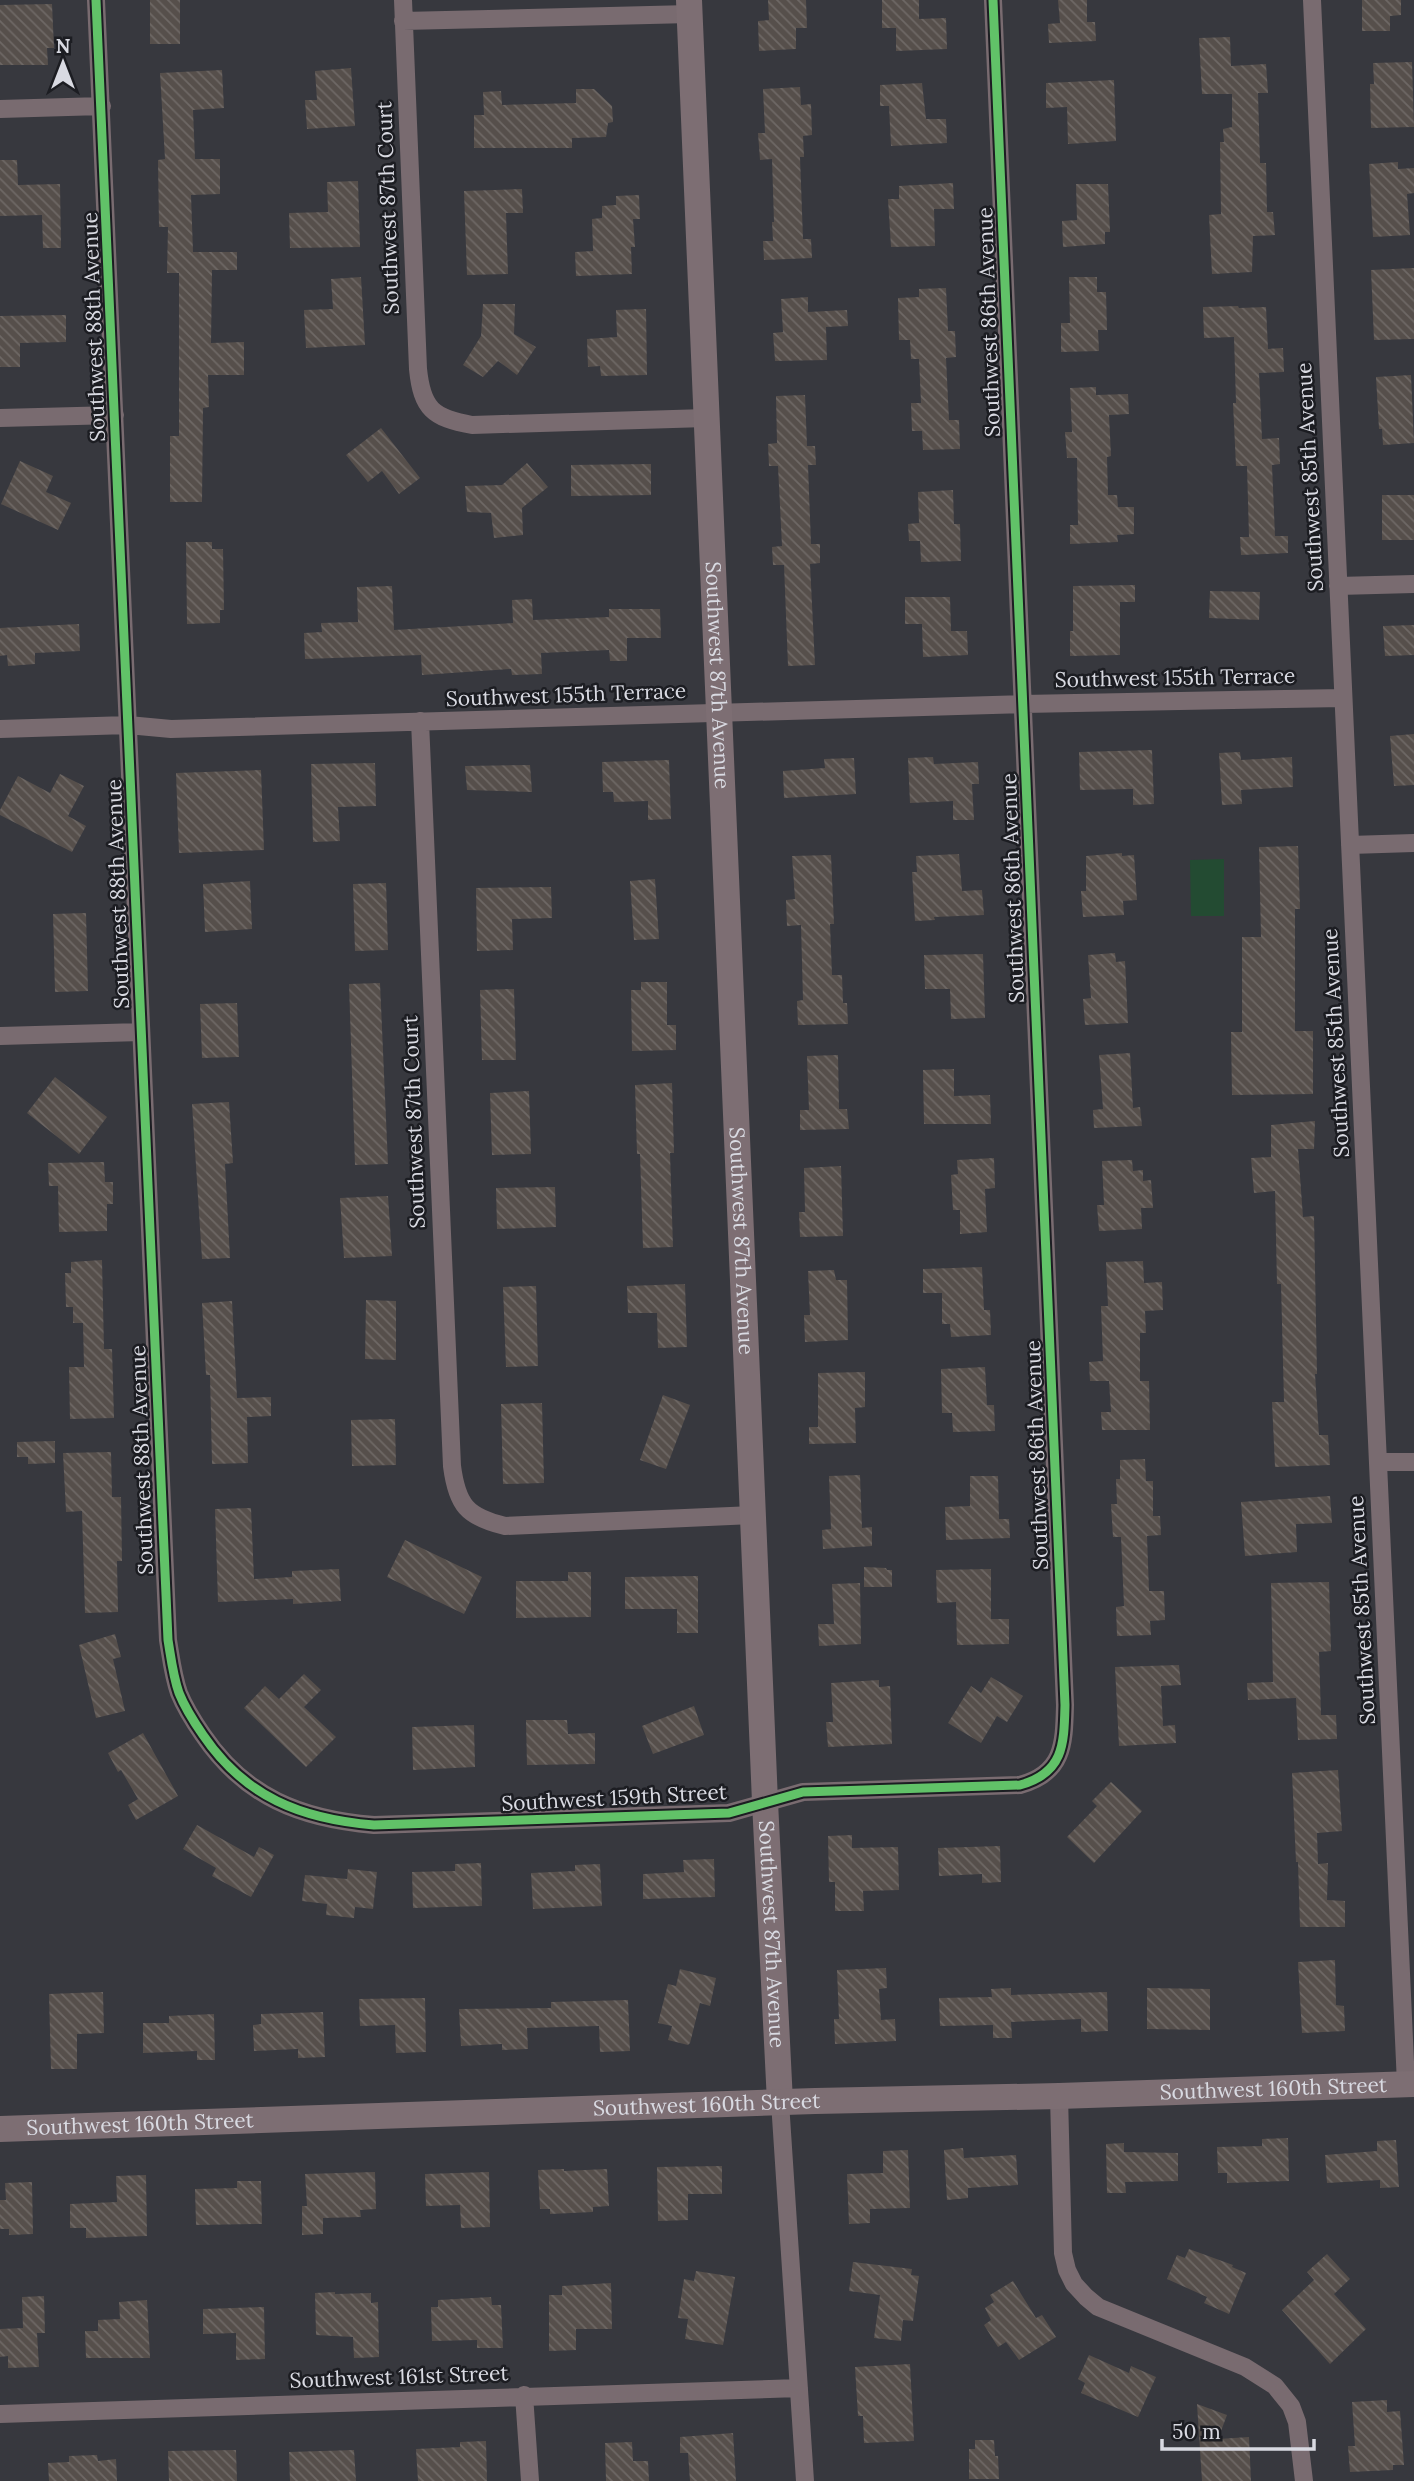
<svg xmlns="http://www.w3.org/2000/svg" width="1414" height="2481" viewBox="0 0 1414 2481" font-family="Lora,serif">
	<defs>
		<pattern id="building-back-hatch" width="6" height="6" patternUnits="userSpaceOnUse" patternTransform="scale(1.75)"><rect width="6" height="6" fill="#564f4b"/><path d="M-1 5l2 2M0 0l6 6M5-1l2 2" fill="none" stroke="#6e6865"/></pattern>
	</defs>
	<rect width="100%" height="100%" fill="#37383e"/>
	<path fill="#234b32" d="M1224,859V916H1191L1190,860Z"/>
	<path fill="url(#building-back-hatch)" d="M150,0H180V44H150Z
		M768,0H806L807,28H796V49L759,51L758,21L769,20Z
		M882,0H919V19L946,18L947,49L896,51V28H882Z
		M1058,0H1087V22H1095L1096,41L1049,43L1048,24L1060,23Z
		M1362,0H1401V15L1390,16V31H1362Z
		M52,4L54,48H47L48,65H0V5Z
		M1230,37L1231,66L1266,64L1268,93H1258L1260,163H1266L1267,212H1273L1275,235L1253,236L1252,272L1212,274L1209,215L1221,214L1220,142H1224L1223,129L1232,127V94H1202L1199,38Z
		M1412,62L1414,127L1371,128L1370,84H1374L1373,63Z
		M351,68L355,126L307,129L305,100H317L315,71Z
		M222,70L224,108L193,110L195,159H220V194L191,195L193,252H237V270H212L211,343L244,342V375H208L209,407L203,408L202,502H170V436H179V273H167L168,227H159L158,160L165,159L160,73Z
		M1114,80L1116,141L1068,144L1067,107L1046,108V83Z
		M922,83L926,119H946L947,143L891,146L889,106H880V85Z
		M800,87L801,105L811,104L812,135L803,136L804,157H800L803,239H811L812,258L764,260L763,241H773L772,222H774L772,159L760,160L758,133H765L763,89Z
		M576,89H594L612,106L613,122L608,123L606,137L572,138V148H474V115H484L483,92L501,91L502,105L576,103Z
		M0,160H17L18,185L60,184L61,248H43L42,215L0,216Z
		M1398,162V169L1414,168V193L1407,194L1410,235L1373,237L1369,164Z
		M358,181L360,247L290,248L289,213L328,212L327,182Z
		M953,183L954,209H934L935,246L891,247L888,199H899V186Z
		M1076,184H1108L1110,232H1105V244L1063,247L1062,221L1077,220Z
		M522,189L523,213H506L508,274L467,275L464,191Z
		M639,195L640,219H633L635,247H631L632,274L576,276L575,252L593,251L592,219L602,218V206L616,205V196Z
		M1414,268V339L1374,340L1371,270Z
		M361,277L365,345L306,348L304,310L333,309L331,279Z
		M1069,277H1097V292H1106L1107,330H1098L1099,351L1061,352V323H1070Z
		M946,288L948,331H955L956,357L946,358L949,420H959L960,449L923,450L922,431H912L911,403H921L919,359H911L910,340H899L898,298L919,297V289Z
		M808,297V312L847,310L848,326L826,327L827,360L775,361L773,333L783,332L781,299Z
		M483,304H515L514,334L536,347L517,375L498,361L483,377L463,365L481,336Z
		M1238,306L1239,308L1266,307L1268,349L1283,348L1284,372L1259,373L1262,439L1279,438L1280,464L1272,465L1275,536H1288V553L1241,555L1240,537H1249L1247,466H1236L1233,403H1236L1234,337L1204,338L1203,307Z
		M646,309L647,375L601,376L600,366L588,367L587,339L617,337L616,310Z
		M66,315V342L20,343V367H0V316Z
		M1411,375L1414,443L1383,445L1382,429H1379L1376,377Z
		M1096,387V395L1128,394L1129,414L1109,415L1111,456L1107,457L1108,495H1117L1118,507H1134V534L1117,535L1118,542L1070,544V525H1078L1077,458H1067L1065,432H1072L1070,388Z
		M805,395L807,446H815L816,465H808L811,544H820V563L810,564L815,665L788,666L784,565H773L772,547L782,546L778,466H769L768,444L777,443L776,396Z
		M381,428L420,478L399,494L382,471L368,482L346,455Z
		M20,461L53,476L46,492L71,503L58,530L1,504Z
		M527,463L548,487L522,508L523,535L494,538L491,513L467,512L465,486L502,485Z
		M651,464V495L571,496V465Z
		M953,490L954,524H960L961,561L921,562L920,541H909L908,524L919,523L918,492Z
		M1382,495H1414V540H1382Z
		M186,542H212V549H223L224,610H220V623L187,624Z
		M1135,585V602H1120V655L1070,656V631H1073V586Z
		M392,586L394,630L513,623L512,600L532,599L533,620L609,617V609H660L661,638H627V661H610L609,650L541,653L542,674L512,675L511,669L422,675L421,655L305,659L304,633L322,632L321,623L358,622L357,587Z
		M1210,591L1260,592L1259,620L1209,618Z
		M905,597H950L951,631H967L968,655L923,657L922,624H905Z
		M79,624L80,651L35,653V664L8,666L7,655L0,656V628Z
		M1414,625V655L1385,656L1383,626Z
		M1414,734V785L1394,786L1390,736Z
		M1152,750L1154,804L1133,805V789L1080,790L1079,752Z
		M1240,752L1241,760L1292,757L1293,787L1241,790L1242,804L1222,805L1219,753Z
		M933,757L934,764L978,762L979,784H972L974,820H953V801L910,803L908,758Z
		M854,758L856,794L784,798L783,771L825,768L824,759Z
		M669,760L671,819L648,820V801L614,802L613,792H603L602,762Z
		M375,763L376,806L338,807L340,841L313,842L311,764Z
		M530,765L532,792L467,790L465,766Z
		M261,770L264,850L179,853L176,773Z
		M60,774L84,786L68,816L86,826L72,852L0,815V810L18,776L50,793Z
		M1298,846L1300,909H1295V1031H1313V1094L1232,1095L1231,1032H1242V937H1261L1259,847Z
		M1122,853V856L1134,855L1137,900L1123,901L1124,915L1083,917L1081,891H1086V856Z
		M959,854L962,891L982,890L984,915L934,917L935,920L915,921L912,872H917L916,856Z
		M831,855L834,924H830L832,975H842L843,1003H847L848,1024L798,1025L797,1001L803,1000L801,925L787,926L786,900L795,899L792,856Z
		M655,879L659,939L634,940L630,881Z
		M250,881L252,929L205,932L203,884Z
		M386,883L388,950L355,951L353,884Z
		M551,887L552,918L512,919L513,950L477,951L476,888Z
		M86,913L88,991L55,992L53,914Z
		M1115,953L1116,962L1125,961L1128,1023L1085,1025L1083,999L1091,998L1088,955Z
		M983,954L985,1018L951,1019L950,989H925L924,955Z
		M641,982H667V1025H676V1050L632,1051L631,990H641Z
		M380,983L388,1164L355,1165L349,984Z
		M514,989L516,1060H482L480,990Z
		M237,1003L239,1057L202,1058L200,1004Z
		M1130,1053L1133,1108L1140,1107L1142,1126L1094,1128L1093,1110L1103,1109L1099,1055Z
		M838,1055L839,1109H847L849,1129L800,1130V1110H809L807,1056Z
		M954,1069V1096L990,1095L991,1124H924L923,1070Z
		M55,1077L107,1117L79,1154L27,1113Z
		M672,1083L674,1153H670L673,1247L643,1248L640,1154H637L635,1085Z
		M529,1091L531,1154L492,1155L490,1093Z
		M229,1102L233,1163L225,1164L230,1258L202,1259L192,1104Z
		M1315,1121L1314,1149H1298L1303,1217L1314,1216L1317,1374H1315L1319,1435H1328L1330,1465L1275,1467L1272,1402H1284L1281,1284H1277L1275,1191L1254,1193L1251,1158L1271,1157V1125Z
		M994,1158L995,1188L985,1189L987,1232L960,1234V1210H953L951,1175L958,1174L957,1160Z
		M1132,1160L1133,1171L1143,1170V1181L1151,1180L1153,1208H1141L1142,1229L1099,1231L1097,1205H1104L1102,1161Z
		M104,1162L105,1182H113V1204H107V1231L59,1232L58,1186H49L48,1163Z
		M841,1166L843,1236L800,1237L799,1212H805L804,1168Z
		M555,1187L556,1227L497,1229L496,1188Z
		M388,1196L392,1256L344,1258L340,1198Z
		M102,1260L104,1349H112L114,1418L70,1419L69,1367H84L83,1323H73V1307H66L65,1273H71V1262Z
		M1143,1261L1144,1283L1162,1282L1163,1310L1145,1311L1146,1333H1140V1381H1149L1150,1430H1102L1101,1412H1111L1109,1381H1090L1089,1362L1103,1361L1101,1306H1108L1106,1262Z
		M982,1267L984,1310H990L991,1335L951,1337L950,1324H942V1293H923V1269Z
		M834,1270L836,1280H847L848,1340L805,1342L804,1315H810L808,1271Z
		M685,1284L687,1347L658,1348L657,1313H628L627,1286Z
		M536,1286L538,1366L506,1367L503,1287Z
		M366,1300L396,1301V1360L365,1359Z
		M232,1301L237,1398L271,1397V1416L247,1417L248,1463L212,1464L210,1375H206L202,1303Z
		M985,1367L987,1405H994L995,1431L953,1432L952,1413H942L941,1369Z
		M865,1372V1407L855,1408L856,1443L809,1444V1427H818V1373Z
		M663,1395L690,1405L666,1469L640,1460Z
		M542,1403L544,1483L503,1484L501,1404Z
		M395,1419L396,1465L352,1466L351,1420Z
		M55,1441V1463L28,1464V1457H17V1442Z
		M111,1452L112,1497H121L122,1561H117L118,1612L85,1613L82,1511L66,1512L63,1453Z
		M1145,1459L1146,1481H1153V1516H1160L1161,1535L1147,1536L1149,1591H1164L1165,1620L1150,1621L1151,1635L1117,1636L1116,1607L1124,1606L1121,1537H1113L1111,1504H1117L1116,1479H1120V1460Z
		M860,1475L862,1528L872,1527V1546L823,1549L822,1530L831,1529L829,1476Z
		M970,1476H998L999,1519H1009L1010,1538L946,1540L945,1507L970,1506Z
		M1330,1496L1332,1523L1296,1524L1297,1552L1245,1556L1241,1502Z
		M251,1508L254,1579L292,1577V1571L339,1569L341,1601L293,1604V1599L218,1602L215,1509Z
		M405,1540L482,1577L464,1614L387,1577Z
		M864,1567L886,1568L887,1570H892V1587H864Z
		M991,1569V1619H1009V1644L957,1645L956,1602L937,1603L936,1570Z
		M568,1572H591V1617L516,1618V1581H568Z
		M698,1576V1633H677V1609H625V1577Z
		M1329,1582L1331,1651L1319,1652L1321,1715H1336L1337,1739L1298,1740L1296,1698L1248,1700L1247,1683L1273,1682L1271,1583Z
		M860,1583L861,1644L819,1646L818,1624H834L832,1584Z
		M115,1634L121,1657L113,1659L125,1711L96,1718L79,1645Z
		M1179,1665L1181,1685L1161,1686L1163,1726L1175,1725L1176,1743L1119,1746L1115,1667Z
		M304,1674L321,1690L304,1707L336,1737L306,1767L244,1708L265,1686L279,1699Z
		M991,1677L1023,1696L1007,1722L997,1716L981,1743L948,1723L971,1686L981,1693Z
		M879,1680V1687L890,1686L892,1744L828,1747L826,1722H833L831,1683Z
		M694,1706L704,1735L653,1754L642,1726Z
		M526,1720H567L568,1734L595,1733V1764L527,1765Z
		M474,1725L475,1767L413,1770L412,1727Z
		M143,1733L178,1796L136,1820L128,1805L138,1799L121,1770L118,1772L108,1753Z
		M1338,1770L1342,1831L1317,1833L1318,1864L1328,1863L1327,1900L1345,1901V1927H1300L1298,1862H1296L1292,1773Z
		M1111,1782L1142,1811L1094,1863L1067,1837L1097,1806L1092,1801Z
		M197,1825L254,1857L259,1847L274,1855L251,1897L212,1876L216,1868L183,1849Z
		M852,1835V1848L898,1847L899,1890L863,1891L864,1911H835V1882H829L828,1836Z
		M1000,1846L1001,1882L982,1883V1874L939,1876L938,1848Z
		M714,1859L715,1897L643,1899V1874L684,1872L683,1860Z
		M481,1863L482,1906L413,1908L412,1872L455,1871V1864Z
		M600,1864L602,1906L533,1909L531,1873L575,1871V1865Z
		M348,1869L377,1872L373,1909L355,1907L354,1918L326,1915L327,1904L302,1901L305,1875L347,1879Z
		M1335,1960L1336,2005L1344,2006L1345,2031L1302,2033L1298,1962Z
		M886,1968L887,1988L879,1989L881,2020L895,2019L896,2041L835,2044L834,2019H839L837,1970Z
		M680,1969L716,1978L710,2006L700,2003L690,2043L688,2045L668,2040L672,2026L658,2023L668,1984L676,1986Z
		M1011,1988V1995L1107,1992L1108,2031L1081,2032V2019L1011,2022L1012,2038H993V2025L940,2026L939,1998L992,1997L991,1989Z
		M1147,1988L1210,1989V2030L1147,2029Z
		M103,1992L104,2033L77,2034V2069H51L49,1994Z
		M425,1998L426,2052L396,2053L395,2025L360,2026L359,1999Z
		M628,2000L630,2051L600,2052L599,2026L527,2028L528,2049L502,2050V2044L461,2046L459,2009L551,2008V2002Z
		M323,2012L325,2057L298,2058V2049L254,2051L253,2025L261,2024V2014Z
		M214,2014L215,2060H197V2051L143,2053V2023H169V2016Z
		M1288,2138L1289,2181L1227,2183V2173H1218L1217,2147L1262,2146V2139Z
		M1396,2140L1399,2187L1380,2188V2180L1327,2183L1325,2155L1377,2151V2141Z
		M1124,2143V2152L1178,2153V2181L1125,2182L1126,2193H1107L1106,2144Z
		M963,2148L964,2158L1016,2155L1018,2185L968,2188V2198L947,2200L944,2150Z
		M908,2150L910,2208L870,2209V2223L849,2224L847,2174L883,2173V2151Z
		M722,2166V2194H688V2220L658,2221L657,2167Z
		M564,2169V2171L607,2169L609,2206L593,2207V2212L550,2214V2209H540L538,2170Z
		M375,2172L376,2209L360,2210L361,2217L323,2218V2234L302,2235V2206H307L305,2174Z
		M489,2172L490,2227L461,2228L460,2205L426,2206L425,2174Z
		M146,2175L147,2236L86,2238V2228H70V2204L117,2202L116,2176Z
		M237,2181H261L262,2224L196,2225L195,2189L237,2188Z
		M32,2182L33,2234L9,2235V2229H0V2200H6L5,2183Z
		M1189,2249L1233,2265L1232,2267L1246,2273L1229,2314L1204,2303L1207,2297L1167,2279L1177,2255L1185,2258Z
		M1327,2254L1350,2279L1334,2294L1366,2329L1330,2364L1282,2310L1314,2280L1307,2272Z
		M853,2262L912,2269L911,2275L919,2276L913,2321L903,2320L901,2341L874,2338L880,2295L849,2291Z
		M696,2271L735,2277L723,2345L685,2339L688,2319L678,2318L684,2279L694,2281Z
		M1013,2281L1036,2318L1042,2315L1056,2337L1019,2360L1006,2342L998,2347L984,2325L991,2320L985,2308L994,2302L990,2295Z
		M611,2283L612,2329H576V2350L549,2351V2295H562V2286Z
		M335,2292V2294L371,2293V2303L378,2302L379,2357L354,2358L353,2337L316,2335L315,2293Z
		M44,2296L45,2333H37L39,2367L8,2368V2356L0,2357V2329L23,2328L22,2297Z
		M491,2297L492,2305H501L503,2348H477V2340L432,2341L431,2307H438V2300Z
		M147,2300L150,2358H86L85,2331H98V2320L120,2319L119,2302Z
		M264,2307L265,2359L236,2360V2333L203,2334V2309Z
		M1089,2355L1129,2373L1131,2366L1156,2377L1138,2417L1081,2393L1085,2383L1078,2379Z
		M910,2364L914,2441L864,2443L863,2416H858L855,2367Z
		M1387,2400V2412L1400,2411L1404,2465H1393V2470L1350,2472L1348,2446H1355L1352,2402Z
		M1197,2404L1227,2415L1218,2439L1249,2437L1251,2481H1202Z
		M733,2433L736,2481H690L688,2453H680V2437Z
		M975,2440H994L995,2456H998L999,2479H969V2449H975Z
		M486,2441L487,2481H418L416,2449L460,2447V2442Z
		M632,2442L633,2461H648L649,2481H606L605,2443Z
		M236,2450L237,2481H169L168,2451Z
		M354,2450L356,2481H290L289,2452Z
		M97,2455L98,2461L116,2459L117,2481H49L48,2463L69,2462V2456Z"/>
	<g fill="none" stroke-linecap="round" stroke-linejoin="round">
		<path stroke="#796b70" stroke-width="18" d="M96,0L168,1640C171,1658 173,1676 179,1693C185,1708 194,1722 203,1735C245,1797 301,1819 374,1825L729,1813L803,1792L1020,1785C1064,1773 1064,1744 1065,1705L993,0
			M403,0L418,369C422,409 433,418 472,425L706,418
			M1312,0L1406,2084
			M403,21L690,14
			M0,109L102,106
			M0,418L115,415
			M1338,586L1414,584
			M420,721L452,1466C457,1505 467,1517 505,1526L753,1515
			M0,729L128,725L171,729L1023,704L1343,698
			M1350,845L1414,843
			M0,1036L141,1032
			M1378,1462H1414
			M1059,2096L1063,2253L1067,2270L1074,2284L1086,2297L1098,2307L1245,2367L1275,2386L1291,2406L1297,2422L1304,2481
			M780,2102L805,2481
			M524,2395L530,2481
			M0,2414L799,2388"/>
		<g stroke="#7d6e73" stroke-width="26">
			<path id="s1" d="M689,0L765,1802L780,2102"/>
			<path id="s2" d="M0,2129L815,2101L1059,2096L1414,2084"/>
		</g>
		<g stroke="#1c1d22" stroke-width="13">
			<path id="cycleway" d="M96,0L168,1640C171,1658 173,1676 179,1693C185,1708 194,1722 203,1735C245,1797 301,1819 374,1825L729,1813L803,1792L1020,1785C1064,1773 1064,1744 1065,1705L993,0"/>
		</g>
		<use href="#cycleway" stroke="#61c268" stroke-width="9"/>
	</g>
	<g text-anchor="middle" stroke-width="5" stroke-linejoin="round" paint-order="stroke">
		<g font-size="21" fill="#d9dae2" stroke="#1c1d22">
			<text transform="translate(388 208) rotate(-92)" y="7">Southwest 87th Court</text>
			<text transform="translate(989 322) rotate(-92)" y="7">Southwest 86th Avenue</text>
			<text transform="translate(94 327) rotate(-92)" y="7">Southwest 88th Avenue</text>
			<text transform="translate(1310 477) rotate(-93)" y="7">Southwest 85th Avenue</text>
			<text dy="7" stroke="none"><textPath href="#s1" startOffset="676">Southwest 87th Avenue</textPath></text>
			<text transform="translate(1175 678) rotate(-1)" y="7">Southwest 155th Terrace</text>
			<text transform="translate(566 695) rotate(-2)" y="7">Southwest 155th Terrace</text>
			<text transform="translate(1013 888) rotate(-92)" y="7">Southwest 86th Avenue</text>
			<text transform="translate(118 894) rotate(-92)" y="7">Southwest 88th Avenue</text>
			<text transform="translate(1336 1043) rotate(-93)" y="7">Southwest 85th Avenue</text>
			<text transform="translate(414 1122) rotate(-92)" y="7">Southwest 87th Court</text>
			<text dy="7" stroke="none"><textPath href="#s1" startOffset="1242">Southwest 87th Avenue</textPath></text>
			<text transform="translate(1037 1455) rotate(-92)" y="7">Southwest 86th Avenue</text>
			<text transform="translate(142 1460) rotate(-92)" y="7">Southwest 88th Avenue</text>
			<text transform="translate(1362 1610) rotate(-93)" y="7">Southwest 85th Avenue</text>
			<text transform="translate(614 1798) rotate(-3)" y="7">Southwest 159th Street</text>
			<text dy="7" stroke="none"><textPath href="#s1" startOffset="1936">Southwest 87th Avenue</textPath></text>
			<text dy="7" stroke="none"><textPath href="#s2" startOffset="1274">Southwest 160th Street</textPath></text>
			<text dy="7" stroke="none"><textPath href="#s2" startOffset="707">Southwest 160th Street</textPath></text>
			<text dy="7" stroke="none"><textPath href="#s2" startOffset="140">Southwest 160th Street</textPath></text>
			<text transform="translate(399 2377) rotate(-2)" y="7">Southwest 161st Street</text>
		</g>
	</g>
	<g transform="translate(63 63)" stroke="#1c1d22" stroke-width="5" paint-order="stroke">
	<path d="M0-5L12 26L0 18L-12 26Z" fill="#d9dae2"/>
	<text y="-10" font-size="19" font-weight="bold" text-anchor="middle" fill="#d9dae2">N</text>
	</g>
	<path d="M1162 2439v10h152v-10" fill="none" stroke="#d9dae2" stroke-width="3.5"/>
	<text x="1172" y="2439" font-size="21" fill="#d9dae2" stroke="#1c1d22" stroke-width="5" paint-order="stroke">50 m</text>
</svg>
